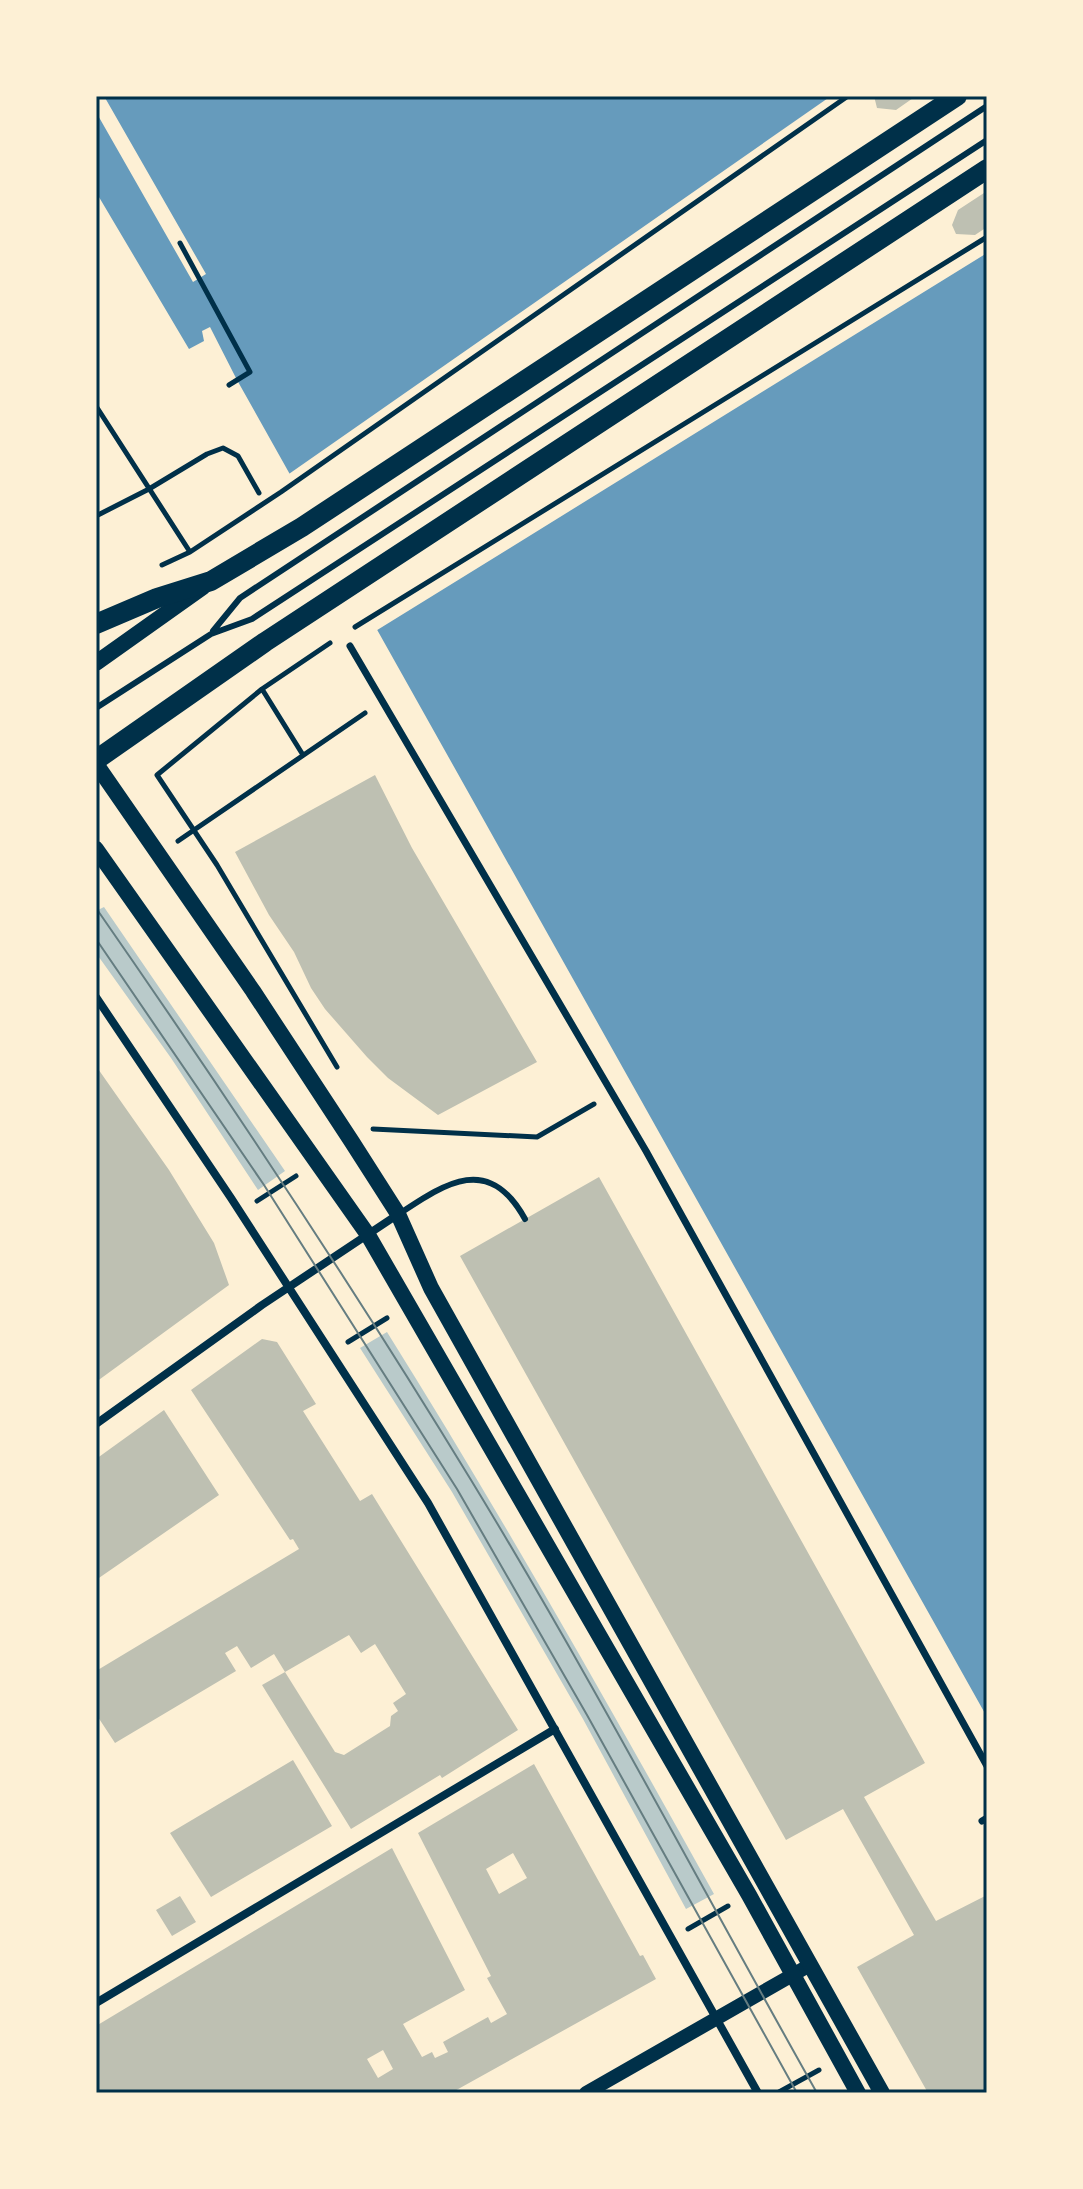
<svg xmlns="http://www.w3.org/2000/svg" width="1083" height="2189" viewBox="0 0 1083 2189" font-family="'Noto Sans',sans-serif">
	<rect width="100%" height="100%" fill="#fdf0d5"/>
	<path fill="#b9caca" d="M104,907L285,1171L258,1190L171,1058L96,953V911Z
		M387,1332C502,1516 609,1705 714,1894L686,1909L583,1719L452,1492L360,1348Z"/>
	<path fill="#669bbc" d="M96,96H987V1717L237,380L210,327L202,331L204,341L189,349L96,192Z"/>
	<path fill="#fdf0d5" d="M96,96H104L206,274L193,282L96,112Z
		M831,96H987V253L374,632L286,476Z"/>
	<path fill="#bec0b2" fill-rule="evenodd" d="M874,96H916L896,110L877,108Z
		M987,191V227L975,235L956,234L952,225L958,210Z
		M375,775L412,848L537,1062L438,1115L388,1078L367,1057L325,1009L311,988L294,952L269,915L235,852Z
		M96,1066L169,1170L214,1243L229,1285L96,1382Z
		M599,1177L925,1763L864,1797L936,1921L987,1895V2093H928L857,1967L914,1935L843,1809L786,1840L460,1256Z
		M262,1339L277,1342L316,1404L303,1411L360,1501L372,1494L518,1730L442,1778L440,1775L351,1829L262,1685L285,1672L335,1752L344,1755L390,1726L391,1716L398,1711L393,1703L406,1694L375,1644L361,1653L349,1635L285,1672L274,1654L251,1668L237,1646L225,1653L236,1671L115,1743L96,1714V1671L299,1549L293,1539L290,1540L191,1390Z
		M164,1410L219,1495L96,1580V1459Z
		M293,1760L332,1826L211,1897L170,1833Z
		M534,1764L640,1956L643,1955L656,1979L451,2093H96V2026L392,1848L465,1990L403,2024L422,2057L432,2052L435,2058L448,2052L443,2042L488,2017L491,2023L507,2014L487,1978L491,1976L418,1833ZM513,1853L527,1878L499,1894L486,1869ZM383,2050L393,2069L378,2078L367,2059Z
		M180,1896L196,1922L172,1936L156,1910Z"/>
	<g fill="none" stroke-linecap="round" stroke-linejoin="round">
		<path stroke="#003049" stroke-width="5" d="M180,243L250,372L229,385
			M96,406L190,552
			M96,516L149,489L207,454L223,448L238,456L259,493
			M162,565L190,552L281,492L848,96
			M355,627L987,237
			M330,643L262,689L157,775L217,865L337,1067
			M262,689L303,755
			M178,841L365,713
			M373,1129L537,1137L594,1104
			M257,1201L296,1176
			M348,1342L387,1318
			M688,1929L728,1906
			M779,2092L819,2070"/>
		<path stroke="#003049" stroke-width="6" d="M213,631L240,598L987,106
			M96,708L211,634L252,619L987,140
			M399,1214C447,1182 489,1154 525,1219"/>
		<path stroke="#003049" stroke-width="7" d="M350,646L646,1151L987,1766
			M982,1821L987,1818"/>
		<path stroke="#003049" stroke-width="8" d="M96,997L231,1198L428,1503L758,2093
			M96,1424L262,1305L397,1215
			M96,2003L555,1729"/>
		<path stroke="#003049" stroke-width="14" d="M586,2093L810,1965"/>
		<path stroke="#003049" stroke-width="16" d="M96,663L203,587
			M96,764L253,991L352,1142L398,1214L431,1288L882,2093
			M96,849L368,1235L749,1895L858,2093"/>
		<path stroke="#003049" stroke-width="20" d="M96,624L157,598L211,581L302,527L957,96
			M96,760L265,642L987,169"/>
		<path stroke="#657d81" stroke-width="2" d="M96,908C226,1095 352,1285 471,1480C593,1680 702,1889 817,2093
			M96,939L264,1185L457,1489L587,1715L797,2093"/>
	</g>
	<rect width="1083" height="2189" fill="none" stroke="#fdf0d5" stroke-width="196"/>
	<rect x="98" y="98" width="887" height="1993" fill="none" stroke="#003049" stroke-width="3"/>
</svg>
